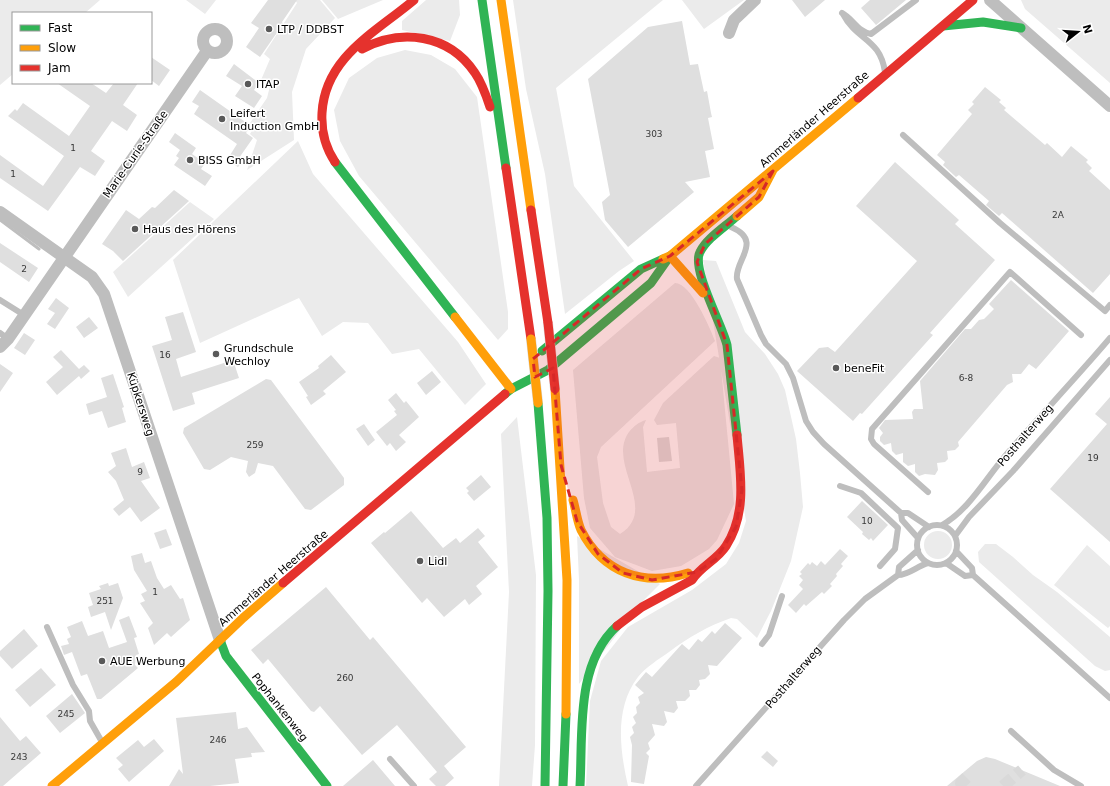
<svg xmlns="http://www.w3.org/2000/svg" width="1110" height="786" viewBox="0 0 1110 786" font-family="'DejaVu Sans',sans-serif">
	<rect width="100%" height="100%" fill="#fff"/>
	<path fill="#ebebeb" d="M0,0H100L85,13H13V74L0,85Z
		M186,0H216L205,14Z
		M295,0H320L335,18L306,49L292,92L294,140L247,170L257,140L250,134L254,127L250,123L267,98L270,86L261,80L270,59L264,54L297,3Z
		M322,0H383L338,19Z
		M426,0H459L460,15L450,41L402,30V21Z
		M513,0H663L556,88L574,186L634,261L619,271L565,314L545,174L526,89Z
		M682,0H744L704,29Z
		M1021,0H1110V83L1025,9Z
		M405,50L431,55L455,69L477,97L508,312V329L498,340L359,176L340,141L334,110L349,78L377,58Z
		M298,141L313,174L458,342L486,384L465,405L419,349L392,354L368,323L343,322L322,336L299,298L200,343L173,260Z
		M190,202L214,219L128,297L113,272Z
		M703,260L716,261L745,332L765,354L778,374L785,390L796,439L800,473L803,507L791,561L771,611L757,638L737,619L731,618C708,626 689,637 669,652C659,659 646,667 638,677C614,708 620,751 628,786H586L590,701L601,661L628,627L692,590L726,564L739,543L746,521Z
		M675,283C691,283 710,328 715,341L601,447L597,457L603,503L611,527L620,534C660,509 606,464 629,432C634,426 639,422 646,420L643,427L647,472L680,468L676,423L657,425L654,420L663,403L714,356L720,358L734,504L717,540L709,549L681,566L652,571L615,557L590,528L584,498L573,370Z
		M517,417L536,575L535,745L532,786H499L509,592L501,434Z
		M924 545a14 14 0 1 1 28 0a14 14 0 1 1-28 0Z
		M577,536L660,584L640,604L579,684V580Z
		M985,544H996L1013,557L1033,575L1057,592L1110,637V670L1105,671L1095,666L979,562L978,552Z
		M1087,545L1110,566V626L1108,628L1054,585Z"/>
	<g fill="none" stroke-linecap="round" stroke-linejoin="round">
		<path stroke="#bebebe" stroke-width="3" d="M0,220L39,249"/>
	</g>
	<path fill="#dfdfdf" d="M268,0H297L282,22L283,24L260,57L246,47L259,28L251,23Z
		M792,0H825L805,17Z
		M870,0H906L876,25L861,8Z
		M682,21L690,65L698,64L704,92L707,91L711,113L712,117L708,118L714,149L705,151L710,177L685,182L694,192L628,247L605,220L602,202L610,195L588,79L648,27Z
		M151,57L170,70L159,86L151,80Z
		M234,64L259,83L254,90L262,96L254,108L235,96L242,86L226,76Z
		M57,83H91L106,93L114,83H138L123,105L137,115L127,131L112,121L91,151L105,161L95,176L80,167L48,211L0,178V155L43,186L64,156L8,116L15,109L17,111L23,103L69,136L90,106Z
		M985,87L1001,100L999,102L1006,108L1004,110L1045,145L1047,143L1062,157L1071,146L1088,160L1086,162L1092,168L1089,171L1110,190V274L1093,293L1002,213L999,216L986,205L989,201L959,175L956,177L943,165L945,162L937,155L972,114L968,110L974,104L972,102Z
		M200,90L251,126L246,133L253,138L239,158L243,161L238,167L227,160L237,144L194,114L199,106L192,102Z
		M175,133L196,148L192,154L205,163L201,169L212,176L205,186L174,165L179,158L176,156L180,150L169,142Z
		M895,162L959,220L955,224L995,260L930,333L933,335L862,414L860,413L853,421L797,371L819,348L828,347L835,352L917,261L856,206Z
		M174,190L189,201L123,261L113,251L102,244L126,210L139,219L152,207L155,208Z
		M0,243L38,268L29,282L0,262Z
		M1011,280L1069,331L1036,369L1029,364L1021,374H1012L1013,382L1007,385L958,442L959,446L955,450L947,451L948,459L945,462L937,463L938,470L935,475L925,474L919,476L915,472V464L908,466L903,462V453L896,455L892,451L891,443L884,445L880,441V437L883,433L879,428L885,420L913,419L912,412L914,409H923L920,381L965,329H971L979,320L984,319L994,309L989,304Z
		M56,298L69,308L55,329L47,324L55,313L48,309Z
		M183,312L196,352L176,359L181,377L233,360L239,378L192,393L195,404L173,411L152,346L172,340L165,317Z
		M89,317L98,328L84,338L76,327Z
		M24,333L35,340L25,355L14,348Z
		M61,350L79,369L84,365L90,371L81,379L79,376L57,395L46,382L63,367L53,357Z
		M331,355L346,372L323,391L326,394L311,405L306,397L308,396L299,382L319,368L318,366Z
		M0,364L13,373L0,392Z
		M432,371L441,382L426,395L417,383Z
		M113,374L124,407L122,408L126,422L108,428L102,411L89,415L86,404L107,397L101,378Z
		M266,379L271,380L344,478V485L311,510L305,509L273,466L258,463L255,473L249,477L246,472L248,461L231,457L210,470L204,469L183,433L184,428Z
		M396,393L404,403L406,401L419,417L399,435L406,442L396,451L390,443L387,446L376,432L397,415L394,411L396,410L388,400Z
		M1110,397V542L1050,489L1107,424L1095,414Z
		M364,424L375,440L368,446L356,429Z
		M669,437L672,461L659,462L657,438Z
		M126,448L132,467L144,462L150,478L141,481L160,508L141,522L130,507L119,516L113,509L124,500L116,481L108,472L116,466L111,453Z
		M481,475L491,487L474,501L467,493L469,491L466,488Z
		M862,501L888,525L873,541L871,538L869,540L862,534L863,532L847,517Z
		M411,511L443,548L456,538L460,543L478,528L485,536L478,542L498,567L476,586L482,594L469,605L465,599L444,617L427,598L422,603L371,543L384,532L385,533Z
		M166,529L172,545L160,549L154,533Z
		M840,549L848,556L841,564L843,566L836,574L837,576L830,584L832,586L824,594L822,592L806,606L804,604L796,613L788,605L803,589L799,585L803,580L799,576L802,574L800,572L808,563L810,565L812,562L817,566L821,561L825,565Z
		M142,553L145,563L151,561L157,578L164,589L171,585L180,599L183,598L190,620L171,637L167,633L154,645L148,628L153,623L140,603L145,601L141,594L147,591L134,570L131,556Z
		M108,583L109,586L118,583L123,598L111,630L105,612L91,617L88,607L93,605L89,593L101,589L99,586Z
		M326,587L370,640L373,637L466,747L444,766L454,778L445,786H436L429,779L437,772L397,725L362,755L320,706L314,712L311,711L268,659L263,664L251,650Z
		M129,616L137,637L134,638L139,654L136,655L135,665L138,668L101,699H97L87,674L81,676L72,652L64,655L61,646L69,644L67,639L71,637L67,627L82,621L88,636L103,631L109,648L127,642L119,620Z
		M725,623L742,638L717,666L708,665L710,674L705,679L699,680L700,685L696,690H689L690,696L685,701H676L678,708L674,713L664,711L667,722L664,726L652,724L655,735L648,743L650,749L646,753L649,756L644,784L631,782L632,745L630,737L634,733L632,727L636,723L633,717L637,713L636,707L640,703L638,697L644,693L635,685L646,672L652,677L682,644L689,650L698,639L702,642L712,631L715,634Z
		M24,629L38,646L12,669L0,656V651Z
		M41,668L56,685L30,707L15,690Z
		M72,694L85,713L60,733L46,716Z
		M236,712L238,729L247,727L265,752L251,753L252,757L235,759L239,783L210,786H169L179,769L183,774L176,718Z
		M0,717L20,741L26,736L41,753L3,786H0Z
		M154,739L164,751L129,782L118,769L123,765L116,758L138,740L144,747Z
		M767,751L778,761L773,767L761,757Z
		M986,757L995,759L1060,786H947L977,761Z
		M373,760L395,786H343Z"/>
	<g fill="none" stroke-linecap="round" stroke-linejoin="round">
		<path stroke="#d9d9d9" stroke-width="12" stroke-dasharray="12 6" stroke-linecap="butt" d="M964,786L961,783L968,776
			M1003,786L1022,770"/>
		<path stroke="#bebebe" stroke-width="6" d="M842,13C853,19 858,32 871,34L916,0
			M843,14C857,41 880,38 885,72
			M903,135L1000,223L1105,311L1110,305
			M731,227C764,241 734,261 737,279L761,335L766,344L786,364L793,378L806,421L813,432L824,444L901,513L902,520L918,538
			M0,300L24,315
			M0,333L8,339
			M840,486L861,493L898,528L895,549L880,566
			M928,492L874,444L871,439L872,429L1010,272L1081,335
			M901,513H908L929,527
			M942,525C969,510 986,478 1006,455C1040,416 1076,378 1110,338
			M917 545a20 20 0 1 1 40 0a20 20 0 1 1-40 0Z
			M955,536L969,517L1013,471L1110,360
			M956,551L972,568L973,575L1110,698
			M946,563L965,576L973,575
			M898,575L899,567L918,550
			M47,627L73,685L89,711L90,721L102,742
			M762,644L769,635L782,596
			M1011,731L1054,770L1081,786
			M390,759L414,786
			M696,786L844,620L865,599L898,575C909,575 917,566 928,563"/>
		<path stroke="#bebebe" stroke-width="12" d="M990,0L1110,106
			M203 41a12 12 0 1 1 24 0a12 12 0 1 1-24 0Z
			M729,33L734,20L755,0
			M0,212L92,277L104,294L220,640
			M0,347L8,339L207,51"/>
		<path stroke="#30b455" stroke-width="9" d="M482,0L506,168
			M943,26L983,22L1021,28
			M335,162L455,317
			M542,351L641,269L663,259
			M505,394L511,389L548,370L651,283L670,256
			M538,403L547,518L548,591L545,786
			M737,435L727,345C722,324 691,269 700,252C707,238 725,227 737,216
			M220,640L226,656L327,786
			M563,786L566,714
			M580,786C583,734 575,664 617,626"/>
		<path stroke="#ff9f0a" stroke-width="9" d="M501,0L531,210
			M737,216L759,197L773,170
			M670,256L703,293
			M663,259L670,256L858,98
			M455,317L511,389
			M555,389L567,580L566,714
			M573,500C576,510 577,521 581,530C603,573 643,587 688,573
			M52,786L176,682L243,618L283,583"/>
		<path stroke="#e5322d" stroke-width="9" d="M362,49C401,28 449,34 475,73C482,83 486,95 490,107
			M858,98L973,0
			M335,162C325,147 321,131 322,113C325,57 376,32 414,0
			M506,168L531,339
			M531,210L548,323
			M283,583L505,394
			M617,626L642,607L692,580C701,566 717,560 726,546C748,512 740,472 737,435"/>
		<g stroke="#dbdbdb" stroke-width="10" stroke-linecap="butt">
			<path id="slow-bridge" d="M531,339L538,403"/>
		</g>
		<g stroke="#dbdbdb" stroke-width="10" stroke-linecap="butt">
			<path id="jam-bridge" d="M548,323L555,389"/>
		</g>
		<use href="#slow-bridge" stroke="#ff9f0a" stroke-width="9"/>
		<use href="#jam-bridge" stroke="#e5322d" stroke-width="9"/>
	</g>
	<path fill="#d62828" fill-opacity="0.2" stroke="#d62828" stroke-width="3" stroke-dasharray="8 5" stroke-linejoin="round" d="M773,171L759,197L705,244L697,262L727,345L742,490L736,527L716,559L697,572L652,580L623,573L598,554L577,521L561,465L553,368L535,377L533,359L641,269L670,256Z"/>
	<g fill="#595959" stroke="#fff" stroke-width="1.5">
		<circle cx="269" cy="29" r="4"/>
		<circle cx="248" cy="84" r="4"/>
		<circle cx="222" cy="119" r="4"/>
		<circle cx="190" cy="160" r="4"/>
		<circle cx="135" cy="229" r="4"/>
		<circle cx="216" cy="354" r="4"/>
		<circle cx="836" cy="368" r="4"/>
		<circle cx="420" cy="561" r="4"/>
		<circle cx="102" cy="661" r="4"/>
	</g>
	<g text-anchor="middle" stroke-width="3" stroke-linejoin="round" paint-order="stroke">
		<g font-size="9" fill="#383838">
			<text x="654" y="137">303</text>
			<text x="73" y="151">1</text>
			<text x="13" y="177">1</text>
			<text x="1058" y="218">2A</text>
			<text x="24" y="272">2</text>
			<text x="165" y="358">16</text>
			<text x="966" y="381">6-8</text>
			<text x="255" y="448">259</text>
			<text x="1093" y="461">19</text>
			<text x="140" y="475">9</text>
			<text x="867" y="524">10</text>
			<text x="155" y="595">1</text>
			<text x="105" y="604">251</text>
			<text x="345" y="681">260</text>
			<text x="66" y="717">245</text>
			<text x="218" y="743">246</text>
			<text x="19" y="760">243</text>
		</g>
		<g font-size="11" fill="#000" stroke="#fff" text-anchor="start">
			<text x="277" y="33">LTP / DDBST</text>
			<text x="256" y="88">ITAP</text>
			<text x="230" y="117">Leifert<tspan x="230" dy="13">Induction GmbH</tspan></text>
			<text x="198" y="164">BISS GmbH</text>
			<text x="143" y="233">Haus des Hörens</text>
			<text x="224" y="352">Grundschule<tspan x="224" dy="13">Wechloy</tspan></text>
			<text x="844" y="372">beneFit</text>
			<text x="428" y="565">Lidl</text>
			<text x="110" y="665">AUE Werbung</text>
		</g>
		<g font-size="11" fill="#000" stroke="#fff">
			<text transform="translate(814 119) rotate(-41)" y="4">Ammerländer Heerstraße</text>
			<text transform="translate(135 154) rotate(-55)" y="4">Marie-Curie-Straße</text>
			<text transform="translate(141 404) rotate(72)" y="4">Küpkersweg</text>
			<text transform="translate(1025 435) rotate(-49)" y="4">Posthalterweg</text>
			<text transform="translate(273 578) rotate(-41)" y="4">Ammerländer Heerstraße</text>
			<text transform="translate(793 677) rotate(-49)" y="4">Posthalterweg</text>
			<text transform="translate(280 707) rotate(52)" y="4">Pophankenweg</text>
		</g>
	</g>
	<rect x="12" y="12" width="140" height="72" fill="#ffffff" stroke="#999999"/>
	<rect x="20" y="25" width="20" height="6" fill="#30b455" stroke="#999999"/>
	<text x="48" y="32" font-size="12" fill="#000000">Fast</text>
	<rect x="20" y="45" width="20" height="6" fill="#ff9f0a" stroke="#999999"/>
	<text x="48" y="52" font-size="12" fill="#000000">Slow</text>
	<rect x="20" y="65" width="20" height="6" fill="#e5322d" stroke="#999999"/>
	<text x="48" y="72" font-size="12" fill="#000000">Jam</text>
	<g transform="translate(1078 32) rotate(73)" stroke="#ffffff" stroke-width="3" paint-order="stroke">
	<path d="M0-3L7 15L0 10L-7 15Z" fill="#000000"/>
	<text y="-6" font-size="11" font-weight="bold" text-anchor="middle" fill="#000000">N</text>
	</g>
</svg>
